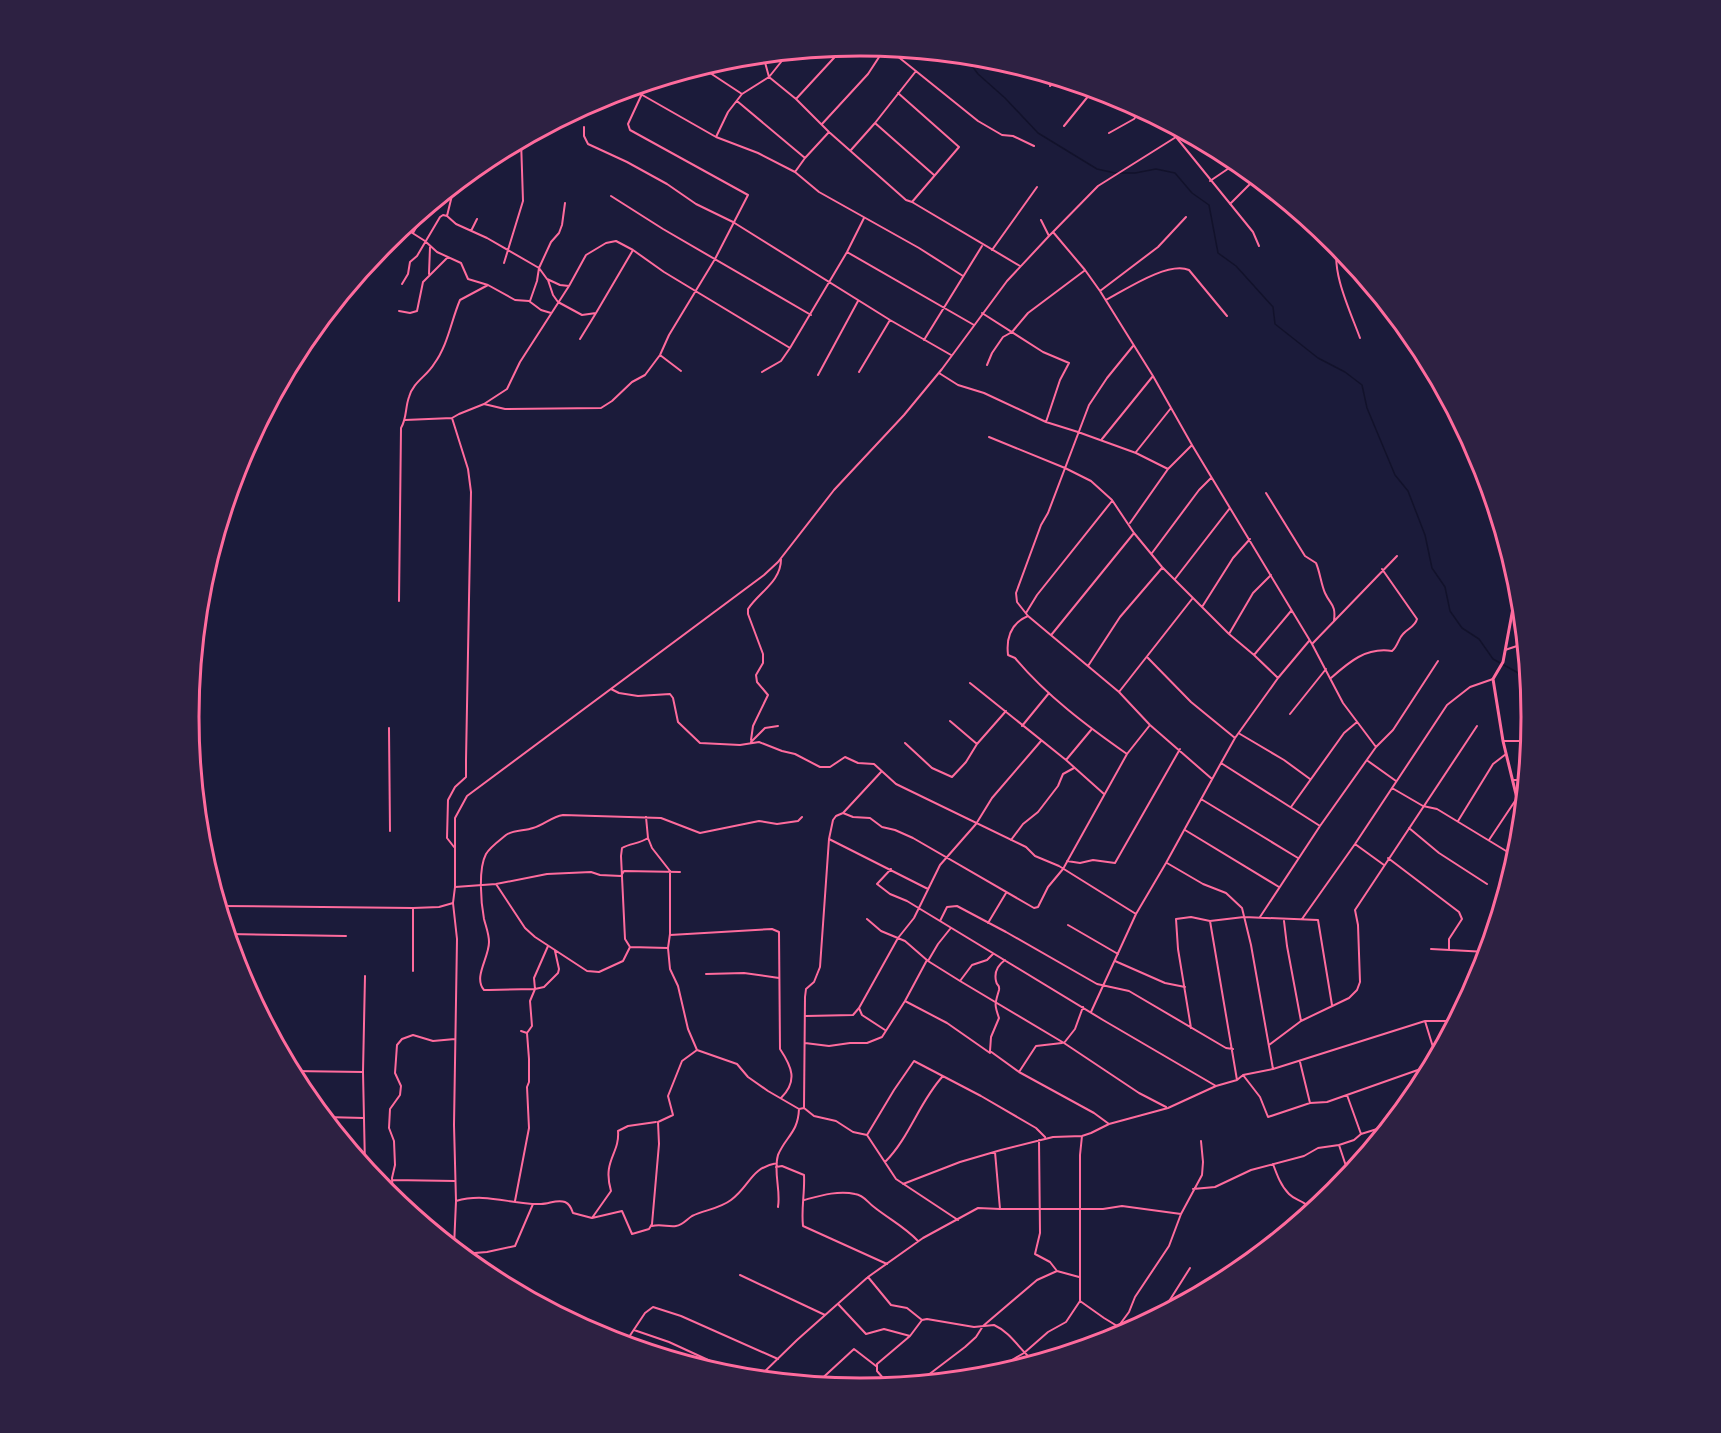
<svg xmlns="http://www.w3.org/2000/svg" width="1721" height="1433" viewBox="0 0 1721 1433" font-family="'IBM Plex Sans',sans-serif">
	<rect width="100%" height="100%" fill="#1b1b3a"/>
	<g fill="none" stroke-linecap="round" stroke-linejoin="round">
		<path stroke="#12122b" stroke-width="1.5" d="M964,55L978,74L1005,98L1038,133L1097,169L1115,173H1135L1156,169L1175,173L1192,193L1209,205L1218,253L1236,266L1273,307L1275,324L1318,358L1345,372L1362,385L1367,408L1395,475L1408,491L1425,535L1432,568L1445,587L1450,611L1462,628L1479,639L1493,659L1522,675L1529,683"/>
		<path stroke="#ff6b9d" stroke-width="2" d="M886,47L978,121L1002,135L1013,136L1034,146
			M763,55L769,77L796,99L829,132L906,200L912,202L959,147L898,93
			M701,67L742,94
			M1050,86L1057,78
			M630,88L716,137L758,153L795,172L819,192L919,248L963,276
			M796,99L844,47
			M737,101L805,158
			M875,123L934,175
			M822,124L868,74L885,48
			M1064,126L1094,89
			M584,127V136L588,144L627,162L667,184L696,204L733,222L890,320L951,355
			M1109,133L1134,119L1142,109
			M716,137L728,112L742,94L769,77L789,52
			M1176,137L1253,232L1259,246
			M851,150L875,123L916,71
			M501,151L522,147
			M795,172L805,158L829,132
			M1210,181L1238,162
			M611,196L663,229L811,315
			M912,202L1020,266
			M1230,204L1257,177
			M447,216L454,187
			M1041,220L1049,236
			M403,227L425,241L437,252L461,263L468,279L488,285L515,300L529,301L541,310L551,313
			M471,231L477,219
			M1053,232L1085,270L1100,291L1153,376L1192,445L1312,644L1343,703L1376,747
			M413,233L418,224
			M1338,245C1330,270 1351,313 1360,338
			M992,250L1037,187
			M847,252L974,325
			M504,263L523,201L521,140
			M429,274L430,247
			M548,280L553,295L558,302L582,315L596,313L633,250
			M402,284L408,274L410,262L417,256L440,217L443,215L447,216L456,224L487,238L539,268L547,279L560,285L569,286
			M1100,291L1158,247L1186,217
			M1106,300C1125,290 1168,261 1189,270L1227,316
			M530,301L537,281L539,268L551,242L559,233L562,225L565,203
			M399,311L410,313L417,311L423,282L448,257
			M982,313L1043,352L1069,363L1060,380L1046,422
			M580,339L596,313
			M924,340L982,246
			M1133,346L1107,378L1089,405L1048,513L1041,525L1016,593L1017,602L1028,616L1119,692L1150,725L1212,779
			M660,355L681,371
			M987,365L992,353L1003,337L1012,332L1028,313L1084,271
			M762,372L781,361L790,348L847,252L864,218
			M859,372L890,320
			M939,373L958,385L984,393L1046,422L1078,432L1136,453L1168,469
			M818,375L858,301
			M484,404L505,409L601,408L612,401L632,382L645,375L660,355L669,335L715,259L748,195L630,130L628,124L647,83
			M405,420L452,418
			M989,437L1065,468L1091,481L1112,500L1134,533L1162,567L1229,634L1254,655L1278,678
			M1102,439L1153,376
			M1136,452L1171,408
			M1266,493L1305,556L1316,563C1320,572 1321,584 1325,593C1331,606 1336,604 1334,621
			M1130,523L1168,469L1192,445
			M1152,553L1199,490L1211,478
			M1175,579L1230,508
			M399,601L401,428C407,418 405,408 409,397C413,382 427,376 434,364C448,345 451,321 460,300L488,285
			M1202,607L1233,558L1250,539
			M1026,613L1037,595L1112,501
			M1028,616C1011,623 1006,637 1008,655L1015,658C1047,696 1087,726 1127,754
			M1052,634L1134,533
			M1229,634L1253,593L1271,575
			M1312,644L1397,556
			M1505,650L1517,646L1524,639
			M1254,655L1291,611
			M1147,657L1191,702L1235,738
			M1088,666L1120,617L1162,568
			M1331,678C1349,662 1366,647 1392,651C1398,646 1398,639 1403,634C1408,628 1415,627 1417,619L1382,569
			M970,683L1066,760L1104,794
			M611,689L619,693L638,696L670,694L673,698L678,722L700,743L740,745L759,742L782,751L795,754L820,767H830L845,757L858,763L874,764L896,784L1026,847L1035,856L1059,866L1136,914
			M1119,692L1192,599
			M1290,714L1326,669
			M950,721L977,744
			M1022,726L1049,693
			M389,728L390,831
			M1240,734L1284,760L1310,779
			M751,740L753,726L768,695L757,682L756,675L763,663V654L748,614V609C759,592 781,582 781,559
			M1503,741H1521L1529,743
			M751,742L765,728L778,726
			M905,743L932,768L952,777L966,762L977,744L1006,711
			M1066,760L1091,730
			M1368,761L1396,781
			M1221,763L1320,826
			M1514,780H1526
			M1392,788L1423,806L1437,809L1516,857
			M1201,799L1298,858
			M1291,807L1344,733L1357,722
			M843,813L853,817L870,818L882,827L895,830L913,838L1034,908L1038,907L1048,887L1063,869L1127,754L1150,725
			M646,817L648,838L652,848L670,871V934L668,948L670,969L678,986L688,1029L697,1050
			M1458,821L1493,764L1506,754
			M1409,828L1439,853L1487,884
			M1185,830L1279,887
			M829,839L928,889
			M1011,840L1023,824L1038,812L1058,786L1063,774L1074,768
			M1489,840L1517,798
			M1355,844L1384,865
			M454,847L447,838L448,800L455,787L466,777V760L471,492L468,469L452,418L459,414L484,404L507,389L520,362L569,286L586,255L606,243L616,241L633,250L664,272L790,348
			M1388,858L1459,912L1462,919L1449,939V949
			M1067,861L1080,863L1093,860L1115,863L1180,749
			M1167,863L1203,884L1226,893L1242,908L1251,945L1273,1069
			M891,869L877,884L890,894L907,901L1103,1020L1216,1086
			M496,884L525,928L535,937L587,971L599,972L623,961L630,947L668,948
			M455,887L496,884L547,874L591,872L600,875L621,876L624,871L680,872
			M453,903L457,939L454,1125L456,1201L454,1247
			M220,906L413,908L439,907L453,903L455,887V818L467,796L764,575L778,562L834,490L904,415L942,369L1007,281L1049,236L1098,186L1184,132
			M413,908V971
			M1260,917L1320,826L1376,747L1393,730L1438,661
			M867,919L881,931L905,941L928,961L960,981L1064,1043L1139,1093L1166,1107
			M1302,919L1355,844L1447,705L1470,687L1493,679
			M940,921L947,907L957,906L1006,932L1097,984L1129,991L1226,1048L1233,1049
			M1210,921L1237,1080
			M1284,921L1287,946L1301,1021
			M988,923L1006,893
			M1068,925L1118,954
			M228,934L346,936
			M670,935L772,929L779,932L780,1049C792,1067 798,1081 781,1098
			M630,947L625,939L621,856L622,848C631,843 639,844 648,838
			M1431,949L1487,952
			M555,951L559,969L558,973L544,987L535,989L489,990H484C473,977 489,958 489,942C489,934 486,927 484,919C481,903 478,869 486,854C490,847 500,840 506,835C513,830 525,831 533,828C544,825 551,817 563,815L661,818L700,833L759,821L777,824L798,821L802,817
			M927,960L905,1001L947,1023L990,1053
			M1005,960C998,965 994,972 996,981C997,987 1000,984 999,990C995,1004 994,1004 999,1018L991,1037L990,1051L1019,1072L1094,1113L1109,1124
			M928,961L938,944L950,929
			M1115,961L1165,983L1185,987
			M706,974L744,973L779,978
			M960,981L972,965L987,960L993,954
			M859,1008L862,1015L885,1030
			M1091,1012L1136,914L1166,863L1221,763L1235,738L1278,678L1309,641
			M806,1016L853,1015L859,1008L898,938L914,918L940,865L976,824L992,798L1041,741
			M1425,1021L1436,1057
			M1191,1028L1178,949L1176,919L1191,917L1210,921L1244,917L1318,920L1332,1005
			M521,1031L527,1033
			M805,1043L829,1046L850,1043H867L882,1037L905,1001
			M1064,1043L1075,1029L1083,1007
			M1269,1045L1301,1021L1349,998L1357,990L1360,982L1358,925L1355,910L1477,726
			M1300,1062L1310,1103
			M292,1071L363,1072L365,976
			M363,1072L365,1166
			M1019,1072L1036,1046L1062,1043
			M1243,1075L1260,1097L1268,1117L1310,1103L1327,1102L1432,1065
			M1347,1095L1361,1134
			M804,1108L814,1116L836,1121L853,1132L867,1135L896,1179L958,1220
			M325,1117L364,1118
			M1378,1128L1381,1136
			M867,1135L894,1090L914,1061L981,1096L1036,1128L1045,1137
			M1039,1140L1040,1233L1035,1254L1050,1262L1057,1271
			M1339,1145L1349,1175
			M885,1162C910,1137 919,1102 943,1076
			M1273,1164C1277,1175 1281,1186 1289,1194C1297,1202 1304,1199 1311,1211
			M776,1167L782,1166L804,1175C805,1192 801,1209 803,1226L887,1264
			M392,1180L455,1181
			M903,1184L960,1162L1001,1150L1053,1137L1082,1136L1091,1133L1109,1124L1168,1108L1216,1086L1237,1080L1243,1075L1273,1069L1425,1021H1456
			M1193,1189L1215,1187L1251,1170L1304,1156L1318,1148L1339,1145L1354,1140L1361,1134L1390,1125
			M393,1197L392,1178L395,1165L394,1141L389,1128L390,1109L400,1095L401,1086L395,1073L397,1045L402,1039L413,1035L433,1041L455,1039
			M804,1200C819,1196 838,1190 855,1194C864,1195 867,1202 874,1207C889,1219 905,1227 918,1241
			M456,1201C487,1192 511,1205 541,1204C549,1204 557,1199 565,1202C570,1204 571,1208 573,1213L592,1218L622,1211L632,1234L649,1229L652,1224L659,1144L658,1122L673,1115L668,1096L682,1061L697,1050L737,1064L748,1077L768,1091L799,1109L804,1108L805,997L806,989L814,982L820,967L829,839L833,820L836,816L843,813L881,772
			M515,1201L529,1128L527,1087L529,1082V1059L527,1033L532,1026L530,1001L535,989L534,978L548,946
			M778,1207C781,1190 773,1172 778,1155C786,1136 798,1133 799,1109
			M1000,1209H1103L1122,1206L1181,1214
			M592,1218L611,1191C602,1160 620,1154 618,1131L628,1126L656,1122
			M652,1226C661,1224 668,1227 676,1226C683,1225 686,1220 692,1216C704,1210 719,1209 731,1200C751,1185 750,1168 777,1163
			M462,1254L487,1252L515,1246L533,1204
			M740,1275L825,1315
			M868,1277L891,1305L907,1308L922,1320
			M1080,1301L1104,1318L1127,1332
			M838,1304L866,1334L884,1329L910,1336
			M1161,1314L1190,1268
			M634,1330L669,1342L743,1376
			M1109,1339L1129,1312L1135,1297L1169,1246L1181,1214L1202,1175L1203,1162L1201,1141
			M625,1343L645,1313L653,1307L681,1316L778,1359
			M1000,1372L1012,1360L1024,1353L1048,1332L1066,1322L1080,1301V1155L1082,1136
			M758,1378L797,1340L868,1277L923,1238L978,1208L1000,1209L995,1152
			M919,1382L965,1347L976,1337L983,1326L1037,1280L1057,1271L1079,1277
			M816,1384L854,1349L876,1366
			M889,1385L877,1371V1364L910,1336L922,1320L927,1319L974,1327L994,1325C1012,1333 1020,1351 1035,1362
			M873,1387L882,1379"/>
		<path stroke="#ff6b9d" stroke-width="3" d="M1518,581L1503,662L1493,679L1503,741L1522,819"/>
	</g>
	<path d="M0 0H1721V1433H0ZM199 717a661 661 0 1 1 1322 0a661 661 0 1 1-1322 0Z" fill="#2d2142" fill-rule="evenodd"/>
	<path fill="none" stroke="#ff6b9d" stroke-width="3" d="M199 717a661 661 0 1 1 1322 0a661 661 0 1 1-1322 0Z"/>
</svg>
